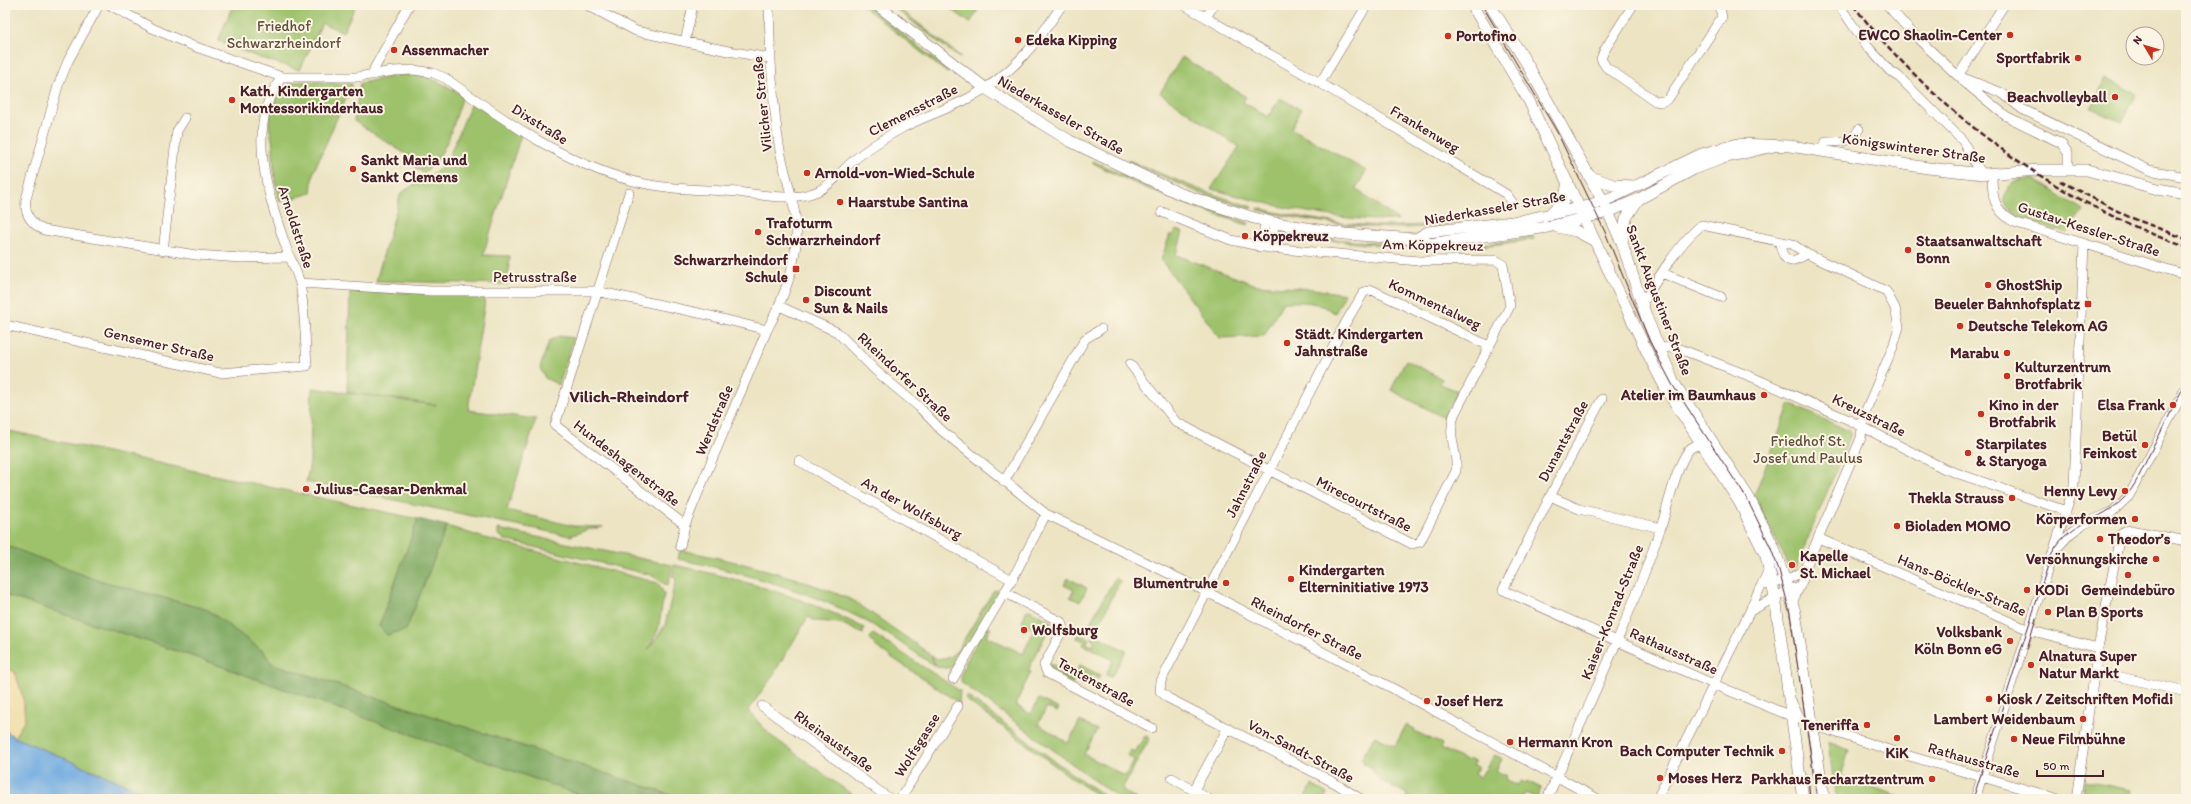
<svg xmlns="http://www.w3.org/2000/svg" width="2191" height="804" viewBox="0 0 2191 804" font-family="Itim,sans-serif">
	<rect width="100%" height="100%" fill="#fcf5e5"/>
	<filter id="ink" filterUnits="userSpaceOnUse"><feTurbulence type="fractalNoise" baseFrequency=".025" numOctaves="2"/><feDisplacementMap in="SourceGraphic" scale="8" xChannelSelector="R" yChannelSelector="G"/><feConvolveMatrix kernelMatrix="1 2 1 2 8 2 1 2 1" color-interpolation-filters="sRGB"/></filter>
	<filter id="wash" filterUnits="userSpaceOnUse"><feTurbulence type="fractalNoise" baseFrequency=".012" numOctaves="4" result="noise"/><feDisplacementMap in="SourceGraphic" scale="16" xChannelSelector="R" yChannelSelector="G"/><feGaussianBlur stdDeviation="0.9" result="paint"/><feColorMatrix in="noise" values="0 0 0 0 0 0 0 0 0 0 0 0 0 0 0 0 0 1.4 0 .05"/><feComposite in="paint" operator="in"/></filter>
	<g filter="url(#wash)">
		<rect width="100%" height="100%" fill="#ece4c3"/>
		<path fill="#9ec26c" stroke="#74704c" d="M233,5H356L343,32L322,23L300,70L260,58L218,41Z
			M862,5H867L950,72L947,73Z
			M891,5H895L961,57L959,58Z
			M946,5H981L970,23Z
			M1182,57L1246,97L1243,102L1268,117L1280,98L1301,110L1291,128L1366,171L1356,189L1398,220C1335,222 1272,205 1211,189L1239,147L1160,93Z
			M412,73C432,78 446,84 463,96L449,138L436,163L423,173L415,167L418,162L354,121L360,83Z
			M2106,78L2136,94L2121,122L2091,108Z
			M309,81L352,84L313,173L311,193L280,202C275,183 273,167 273,147C273,139 269,131 269,123C270,109 279,86 294,82C298,81 304,82 309,81Z
			M472,102L521,135L483,255L510,256L508,284L376,281L401,193L441,168L448,159Z
			M1128,160L1198,189L1252,207L1251,209L1202,194L1127,161Z
			M1093,161L1148,186L1249,223L1248,225C1196,209 1142,189 1093,163Z
			M2034,179L2083,210C2078,219 2071,224 2067,233C2051,228 1992,216 2007,190C2012,180 2024,179 2034,179Z
			M1258,208C1303,219 1348,226 1395,226C1417,226 1439,223 1462,223C1393,234 1326,225 1258,210Z
			M1176,230L1183,232L1176,255L1256,285L1313,289L1345,294L1335,313C1314,300 1306,302 1283,302L1264,336L1220,338L1161,260L1170,234L1173,236Z
			M1284,231L1320,238L1431,247L1495,243L1533,236L1534,239C1471,250 1419,249 1355,243C1330,240 1305,238 1280,233Z
			M350,291L486,294L468,410L536,419L507,510L573,526L603,527L586,530L570,536L306,482L310,462L312,388L436,405L347,392Z
			M559,336L574,338L559,385L545,378L540,368L549,341Z
			M1406,360L1442,379L1440,384L1458,391L1444,418L1391,390Z
			M1790,404L1849,431L1851,434L1796,567L1790,568L1754,496Z
			M5,430L418,519L379,626L406,630L447,526L481,537L658,583L664,594L658,630L648,650L665,625L676,578L672,577L674,565C740,579 805,597 864,628L863,634L841,623L816,621L808,617L770,680L748,710L770,735L858,799H683L271,663L264,652L208,610L91,578L5,545Z
			M498,529L672,565L668,586L651,575L505,540L498,534Z
			M680,550C740,562 798,576 854,601L937,659L949,657L957,651L994,590L1000,592L956,667L947,668L937,667L931,656L935,666C908,648 880,627 850,613C796,587 736,571 678,559Z
			M1068,578L1087,588L1080,602L1070,597L1074,590L1064,585Z
			M1115,578L1120,581L1097,629L1089,625Z
			M5,595L198,658L591,799H161L14,737L25,720L23,698L15,672L5,668Z
			M1029,610L1052,622L1028,671L1031,672L1015,705L1031,714L1039,699L1059,709L1057,712L1047,707L1038,724L1068,743L1080,721L1097,730L1084,754L1125,776L1134,760L1127,755L1130,750L1135,752L1145,736L1150,738L1122,789L1136,799H1120L962,683C956,672 980,638 987,627L991,628L986,636L1023,654L1034,630L1022,622L1026,611Z
			M873,634L960,691L959,703L875,646L870,638Z
			M1079,634L1089,638L1087,644L1092,646L1095,641L1091,639L1094,634L1126,651L1111,677L1106,675L1113,660L1083,645L1085,641L1077,638Z
			M1050,664L1057,667L1054,672L1072,680L1080,665L1100,675L1098,679L1092,675L1088,681L1077,675L1072,684L1051,672L1048,667Z
			M967,696L1075,776L1109,799H1103L1073,779L965,699Z
			M1406,725L1415,729L1414,731L1442,744L1441,748L1466,761L1468,759L1475,762L1473,765L1478,767L1474,774L1480,777L1495,755L1502,759L1496,771L1507,776L1505,779L1518,785L1521,781L1526,783L1527,781L1541,788L1537,798L1525,793L1522,799H1411L1406,797L1407,794L1380,780L1381,779L1372,772L1373,769L1363,763L1364,761L1361,759L1375,736L1395,746Z
			M1828,742L1849,750L1841,777L1899,796L1898,799H1836Z
			M2084,781L2131,790L2129,799H2084L2082,796Z
			M1312,785L1327,794L1324,799H1305Z"/>
		<path fill="#7ea860" stroke="#646446" d="M418,519L447,526L406,630L387,635L379,626Z
			M5,545L91,578L208,610L264,652L271,663L683,799H591L198,658L5,595Z"/>
		<path fill="#eeda9e" stroke="#9c7c64" d="M5,668L15,672L23,698L25,720L14,737L5,730Z"/>
		<path fill="#70aae0" stroke="#5d6486" d="M5,730L14,737L160,799H5Z"/>
	</g>
	<g filter="url(#ink)">
		<g fill="none" stroke-linecap="round" stroke-linejoin="round">
			<g stroke="#836460" stroke-width="10">
				<path id="minor" d="M99,5L68,61L58,86L26,199C24,214 30,223 44,230L196,255L242,258L289,257
					M110,5L152,28L193,46L282,77H358L393,71L414,70L433,73L445,78C504,120 563,163 633,181C667,190 702,189 737,192C763,195 793,202 818,191C832,185 842,170 853,161C869,147 886,137 904,127C925,116 948,109 969,98C1011,76 1037,43 1062,5
					M587,5L636,31L728,51L770,58
					M1184,5L1320,83L1506,194L1513,203
					M1633,5L1604,51L1601,59L1606,67L1655,101L1661,102L1668,99L1722,17L1720,9L1717,5
					M1839,5L1867,46L1889,70L1898,76L1963,141L1975,164L1983,174
					M1887,5L1914,35L1958,76L2002,93L2022,109L2149,170L2186,177
					M1206,17L1214,5
					M685,42L693,5
					M373,75L374,69L409,5
					M1958,76L2004,5
					M1963,81L2006,116L2061,143L2068,153V169
					M1320,83L1367,5
					M1821,150L1826,142C1843,141 1850,144 1859,129
					M1992,174C1992,196 1993,210 2014,222L2186,275
					M629,193L555,425L685,525
					M1780,243C1783,264 1791,264 1807,254
					M1260,247L1266,220
					M1269,248L1275,223
					M163,251L177,131L185,118
					M1662,273L1721,297
					M300,283L431,291H596L703,314L767,330
					M1642,304C1656,281 1681,240 1702,225L1792,244L1807,254L1886,291L1895,308L1899,327L1893,347L1863,417L1861,438L1804,571L1803,579L1793,601
					M779,306L837,332L876,371L919,407L941,430L1046,514L1207,592L1392,688L1598,799
					M5,325L220,373L307,366C305,339 305,310 300,284C297,271 290,259 286,247C268,195 244,125 282,77
					M1659,348L1675,347L1752,377L1849,420L1945,469L2066,511
					M1130,364L1176,422L1412,544L1420,542L1456,471C1458,450 1447,439 1454,415L1510,306L1503,265L1496,260L1419,261L1269,248L1231,240L1162,212
					M1602,399L1563,471L1503,590L1713,684L1791,716
					M799,461L1012,580
					M1004,482L1085,339L1101,329
					M1550,496L1579,509L1661,528
					M1818,538L2029,630L2098,648
					M680,546L685,525L698,493L767,330C781,304 793,273 796,244C800,212 784,176 779,145C772,99 770,52 769,5
					M2058,547L2070,534L2082,525L2112,512L2129,496L2186,387
					M1766,585L1786,580L1804,571
					M1004,592L1061,622L1063,629L1044,665L1047,673L1152,728
					M1750,611L1793,588
					M2095,671L2186,692
					M953,679L1012,580L1046,514
					M1792,703L1800,718L1813,725L1892,751L2059,799
					M762,706L890,799
					M1172,778L1209,799
					M1194,790L1228,728
					M900,799L958,706
					M1361,799L1333,782L1168,698L1160,691L1161,681L1346,322L1364,292L1372,290L1487,345V351
					M1547,799C1587,709 1629,621 1661,527C1667,510 1678,458 1691,448C1695,445 1700,445 1705,448
					M1657,799L1750,611C1755,595 1764,583 1769,568
					M1975,799L2074,486L2084,244
					M2076,799L2098,648L2120,535L2125,531L2131,530L2186,541"/>
			</g>
			<g stroke="#836460" stroke-width="12">
				<path id="major" d="M877,5L985,88L1070,141L1178,193L1254,218L1275,223L1344,234L1416,239L1429,244L1548,227L1608,212L1639,199L1694,169L1723,158L1778,145
					M1472,5L1529,101L1649,356L1666,389L1740,503L1766,556L1775,597L1803,799
					M1490,5L1526,62L1603,201L1622,243L1647,319L1674,383L1749,498L1774,548L1795,612L1824,799
					M1589,176L1613,185L1634,186
					M1550,214L1564,200L1568,183
					M1557,227L1576,231L1595,241
					M1416,239L1428,232L1520,221L1588,206L1613,197L1702,154L1738,144L1790,146L1928,168L1983,174L2039,170H2087L2158,189L2186,194
					M1622,243L1626,218L1638,200"/>
			</g>
			<use href="#minor" stroke="#fff" stroke-width="9"/>
			<use href="#major" stroke="#fff" stroke-width="11"/>
			<path stroke="#4a1f2b" stroke-width="1" d="M1482,5L1557,132L1605,232L1649,340L1672,384L1747,499L1770,546L1779,570L1790,613L1817,799
				M2027,649L2036,618
				M1808,775L1810,799
				M1973,799L2052,553C2071,519 2100,523 2124,498C2136,486 2142,469 2150,453C2162,430 2174,406 2186,382"/>
			<path stroke="#4a1f2b" stroke-width="2.5" stroke-dasharray="6 3" stroke-linecap="butt" d="M1853,5C1939,115 2054,200 2186,247
				M2060,181L2127,216L2186,239"/>
		</g>
	</g>
	<g fill="#c8321e" stroke="#fcf5e5" stroke-width="1.5">
		<circle cx="2010" cy="35" r="4"/>
		<circle cx="1448" cy="36" r="4"/>
		<circle cx="1018" cy="40" r="4"/>
		<circle cx="394" cy="50" r="4"/>
		<circle cx="2078" cy="58" r="4"/>
		<circle cx="2115" cy="97" r="4"/>
		<circle cx="232" cy="100" r="4"/>
		<circle cx="353" cy="169" r="4"/>
		<circle cx="807" cy="173" r="4"/>
		<circle cx="840" cy="202" r="4"/>
		<circle cx="758" cy="232" r="4"/>
		<circle cx="1245" cy="236" r="4"/>
		<circle cx="1908" cy="250" r="4"/>
		<rect x="792" y="265" width="8" height="8" rx="2"/>
		<circle cx="1988" cy="285" r="4"/>
		<circle cx="806" cy="300" r="4"/>
		<rect x="2084" y="300" width="8" height="8" rx="2"/>
		<circle cx="1960" cy="326" r="4"/>
		<circle cx="1287" cy="343" r="4"/>
		<circle cx="2007" cy="353" r="4"/>
		<circle cx="2007" cy="376" r="4"/>
		<circle cx="1764" cy="395" r="4"/>
		<circle cx="2173" cy="405" r="4"/>
		<circle cx="1981" cy="414" r="4"/>
		<circle cx="2145" cy="445" r="4"/>
		<circle cx="1968" cy="453" r="4"/>
		<circle cx="306" cy="489" r="4"/>
		<circle cx="2125" cy="491" r="4"/>
		<circle cx="2012" cy="498" r="4"/>
		<circle cx="2135" cy="519" r="4"/>
		<circle cx="1897" cy="526" r="4"/>
		<circle cx="2100" cy="539" r="4"/>
		<circle cx="2156" cy="559" r="4"/>
		<circle cx="1792" cy="565" r="4"/>
		<circle cx="2128" cy="575" r="4"/>
		<circle cx="1291" cy="579" r="4"/>
		<circle cx="1226" cy="583" r="4"/>
		<circle cx="2027" cy="590" r="4"/>
		<circle cx="2048" cy="612" r="4"/>
		<circle cx="1024" cy="630" r="4"/>
		<circle cx="2010" cy="641" r="4"/>
		<circle cx="2031" cy="665" r="4"/>
		<circle cx="1989" cy="699" r="4"/>
		<circle cx="1427" cy="701" r="4"/>
		<circle cx="2083" cy="719" r="4"/>
		<circle cx="1867" cy="725" r="4"/>
		<circle cx="1897" cy="738" r="4"/>
		<circle cx="2014" cy="739" r="4"/>
		<circle cx="1510" cy="742" r="4"/>
		<circle cx="1782" cy="751" r="4"/>
		<circle cx="1660" cy="778" r="4"/>
		<circle cx="1932" cy="779" r="4"/>
	</g>
	<g text-anchor="middle" stroke-width="4" stroke-linejoin="round" paint-order="stroke">
		<g font-size="15" fill="#63503e" stroke="#fcf5e5">
			<text x="284" y="31">Friedhof<tspan x="284" dy="17">Schwarzrheindorf</tspan></text>
			<text x="1808" y="446">Friedhof St.<tspan x="1808" dy="17">Josef und Paulus</tspan></text>
		</g>
		<g font-size="15" font-weight="bold" fill="#4a1f2b" stroke="#fcf5e5" text-anchor="start">
			<text x="2002" y="40" text-anchor="end">EWCO Shaolin-Center</text>
			<text x="1456" y="41">Portofino</text>
			<text x="1026" y="45">Edeka Kipping</text>
			<text x="402" y="55">Assenmacher</text>
			<text x="2070" y="63" text-anchor="end">Sportfabrik</text>
			<text x="240" y="96">Kath. Kindergarten<tspan x="240" dy="17">Montessorikinderhaus</tspan></text>
			<text x="2107" y="102" text-anchor="end">Beachvolleyball</text>
			<text x="361" y="165">Sankt Maria und<tspan x="361" dy="17">Sankt Clemens</tspan></text>
			<text x="815" y="178">Arnold-von-Wied-Schule</text>
			<text x="848" y="207">Haarstube Santina</text>
			<text x="766" y="228">Trafoturm<tspan x="766" dy="17">Schwarzrheindorf</tspan></text>
			<text x="1253" y="241">Köppekreuz</text>
			<text x="1916" y="246">Staatsanwaltschaft<tspan x="1916" dy="17">Bonn</tspan></text>
			<text x="788" y="265" text-anchor="end">Schwarzrheindorf<tspan x="788" dy="17">Schule</tspan></text>
			<text x="1996" y="290">GhostShip</text>
			<text x="814" y="296">Discount<tspan x="814" dy="17">Sun &amp; Nails</tspan></text>
			<text x="2080" y="309" text-anchor="end">Beueler Bahnhofsplatz</text>
			<text x="1968" y="331">Deutsche Telekom AG</text>
			<text x="1295" y="339">Städt. Kindergarten<tspan x="1295" dy="17">Jahnstraße</tspan></text>
			<text x="1999" y="358" text-anchor="end">Marabu</text>
			<text x="2015" y="372">Kulturzentrum<tspan x="2015" dy="17">Brotfabrik</tspan></text>
			<text x="1756" y="400" text-anchor="end">Atelier im Baumhaus</text>
			<text x="1989" y="410">Kino in der<tspan x="1989" dy="17">Brotfabrik</tspan></text>
			<text x="2165" y="410" text-anchor="end">Elsa Frank</text>
			<text x="2137" y="441" text-anchor="end">Betül<tspan x="2137" dy="17">Feinkost</tspan></text>
			<text x="1976" y="449">Starpilates<tspan x="1976" dy="17">&amp; Staryoga</tspan></text>
			<text x="314" y="494">Julius-Caesar-Denkmal</text>
			<text x="2117" y="496" text-anchor="end">Henny Levy</text>
			<text x="2004" y="503" text-anchor="end">Thekla Strauss</text>
			<text x="2127" y="524" text-anchor="end">Körperformen</text>
			<text x="1905" y="531">Bioladen MOMO</text>
			<text x="2108" y="544">Theodor’s</text>
			<text x="1800" y="561">Kapelle<tspan x="1800" dy="17">St. Michael</tspan></text>
			<text x="2148" y="564" text-anchor="end">Versöhnungskirche</text>
			<text x="1299" y="575">Kindergarten<tspan x="1299" dy="17">Elterninitiative 1973</tspan></text>
			<text x="1218" y="588" text-anchor="end">Blumentruhe</text>
			<text x="2035" y="595">KODi</text>
			<text x="2128" y="595" text-anchor="middle">Gemeindebüro</text>
			<text x="2056" y="617">Plan B Sports</text>
			<text x="1032" y="635">Wolfsburg</text>
			<text x="2002" y="637" text-anchor="end">Volksbank<tspan x="2002" dy="17">Köln Bonn eG</tspan></text>
			<text x="2039" y="661">Alnatura Super<tspan x="2039" dy="17">Natur Markt</tspan></text>
			<text x="1997" y="704">Kiosk / Zeitschriften Mofidi</text>
			<text x="1435" y="706">Josef Herz</text>
			<text x="2075" y="724" text-anchor="end">Lambert Weidenbaum</text>
			<text x="1859" y="730" text-anchor="end">Teneriffa</text>
			<text x="2022" y="744">Neue Filmbühne</text>
			<text x="1518" y="747">Hermann Kron</text>
			<text x="1774" y="756" text-anchor="end">Bach Computer Technik</text>
			<text x="1897" y="758" text-anchor="middle">KiK</text>
			<text x="1668" y="783">Moses Herz</text>
			<text x="1924" y="784" text-anchor="end">Parkhaus Facharztzentrum</text>
		</g>
		<g font-size="15" fill="#4a1f2b" stroke="#fcf5e5">
			<text transform="translate(762 104) rotate(-96)" y="5">Vilicher Straße</text>
			<text transform="translate(913 110) rotate(-27)" y="5">Clemensstraße</text>
			<text transform="translate(1061 115) rotate(30)" y="5">Niederkasseler Straße</text>
			<text transform="translate(540 124) rotate(32)" y="5">Dixstraße</text>
			<text transform="translate(1425 129) rotate(31)" y="5">Frankenweg</text>
			<text transform="translate(1914 148) rotate(8)" y="5">Königswinterer Straße</text>
			<text transform="translate(1495 208) rotate(-10)" y="5">Niederkasseler Straße</text>
			<text transform="translate(296 227) rotate(72)" y="5">Arnoldstraße</text>
			<text transform="translate(2089 229) rotate(18)" y="5">Gustav-Kessler-Straße</text>
			<text transform="translate(1433 245) rotate(1)" y="5">Am Köppekreuz</text>
			<text x="535" y="282">Petrusstraße</text>
			<text transform="translate(1659 300) rotate(69)" y="5">Sankt Augustiner Straße</text>
			<text transform="translate(1435 304) rotate(25)" y="5">Kommentalweg</text>
			<text transform="translate(159 344) rotate(13)" y="5">Gensemer Straße</text>
			<text transform="translate(905 377) rotate(43)" y="5">Rheindorfer Straße</text>
			<text transform="translate(1869 415) rotate(26)" y="5">Kreuzstraße</text>
			<text transform="translate(714 420) rotate(-67)" y="5">Werdstraße</text>
			<text transform="translate(1563 441) rotate(-62)" y="5">Dunantstraße</text>
			<text transform="translate(627 463) rotate(38)" y="5">Hundeshagenstraße</text>
			<text transform="translate(1246 484) rotate(-63)" y="5">Jahnstraße</text>
			<text transform="translate(1364 504) rotate(27)" y="5">Mirecourtstraße</text>
			<text transform="translate(912 508) rotate(29)" y="5">An der Wolfsburg</text>
			<text transform="translate(1962 585) rotate(23)" y="5">Hans-Böckler-Straße</text>
			<text transform="translate(1612 612) rotate(-68)" y="5">Kaiser-Konrad-Straße</text>
			<text transform="translate(1307 628) rotate(27)" y="5">Rheindorfer Straße</text>
			<text transform="translate(1674 651) rotate(24)" y="5">Rathausstraße</text>
			<text transform="translate(1096 682) rotate(29)" y="5">Tentenstraße</text>
			<text transform="translate(834 741) rotate(36)" y="5">Rheinaustraße</text>
			<text transform="translate(917 745) rotate(-58)" y="5">Wolfsgasse</text>
			<text transform="translate(1301 751) rotate(28)" y="5">Von-Sandt-Straße</text>
			<text transform="translate(1974 760) rotate(16)" y="5">Rathausstraße</text>
		</g>
		<g font-size="17" font-weight="bold" fill="#4a1f2b" stroke="#fcf5e5">
			<text x="629" y="402">Vilich-Rheindorf</text>
		</g>
	</g>
	<rect width="2191" height="804" fill="none" stroke="#fcf5e5" stroke-width="20"/>
	<g transform="translate(2145 46) rotate(308)"><circle r="19" fill="#fcf5e5" stroke="#b59f9b"/>
	<path d="M0-3L7 15L0 10L-7 15Z" fill="#c8321e"/>
	<text y="-6" font-size="11" font-weight="bold" text-anchor="middle" fill="#4a1f2b">N</text>
	</g>
	<path d="M2037 770v6h66v-6" fill="none" stroke="#4a1f2b" stroke-width="2"/>
	<text x="2043" y="770" font-size="12" fill="#4a1f2b" stroke="#fcf5e5" stroke-width="3" paint-order="stroke">50 m</text>
</svg>
